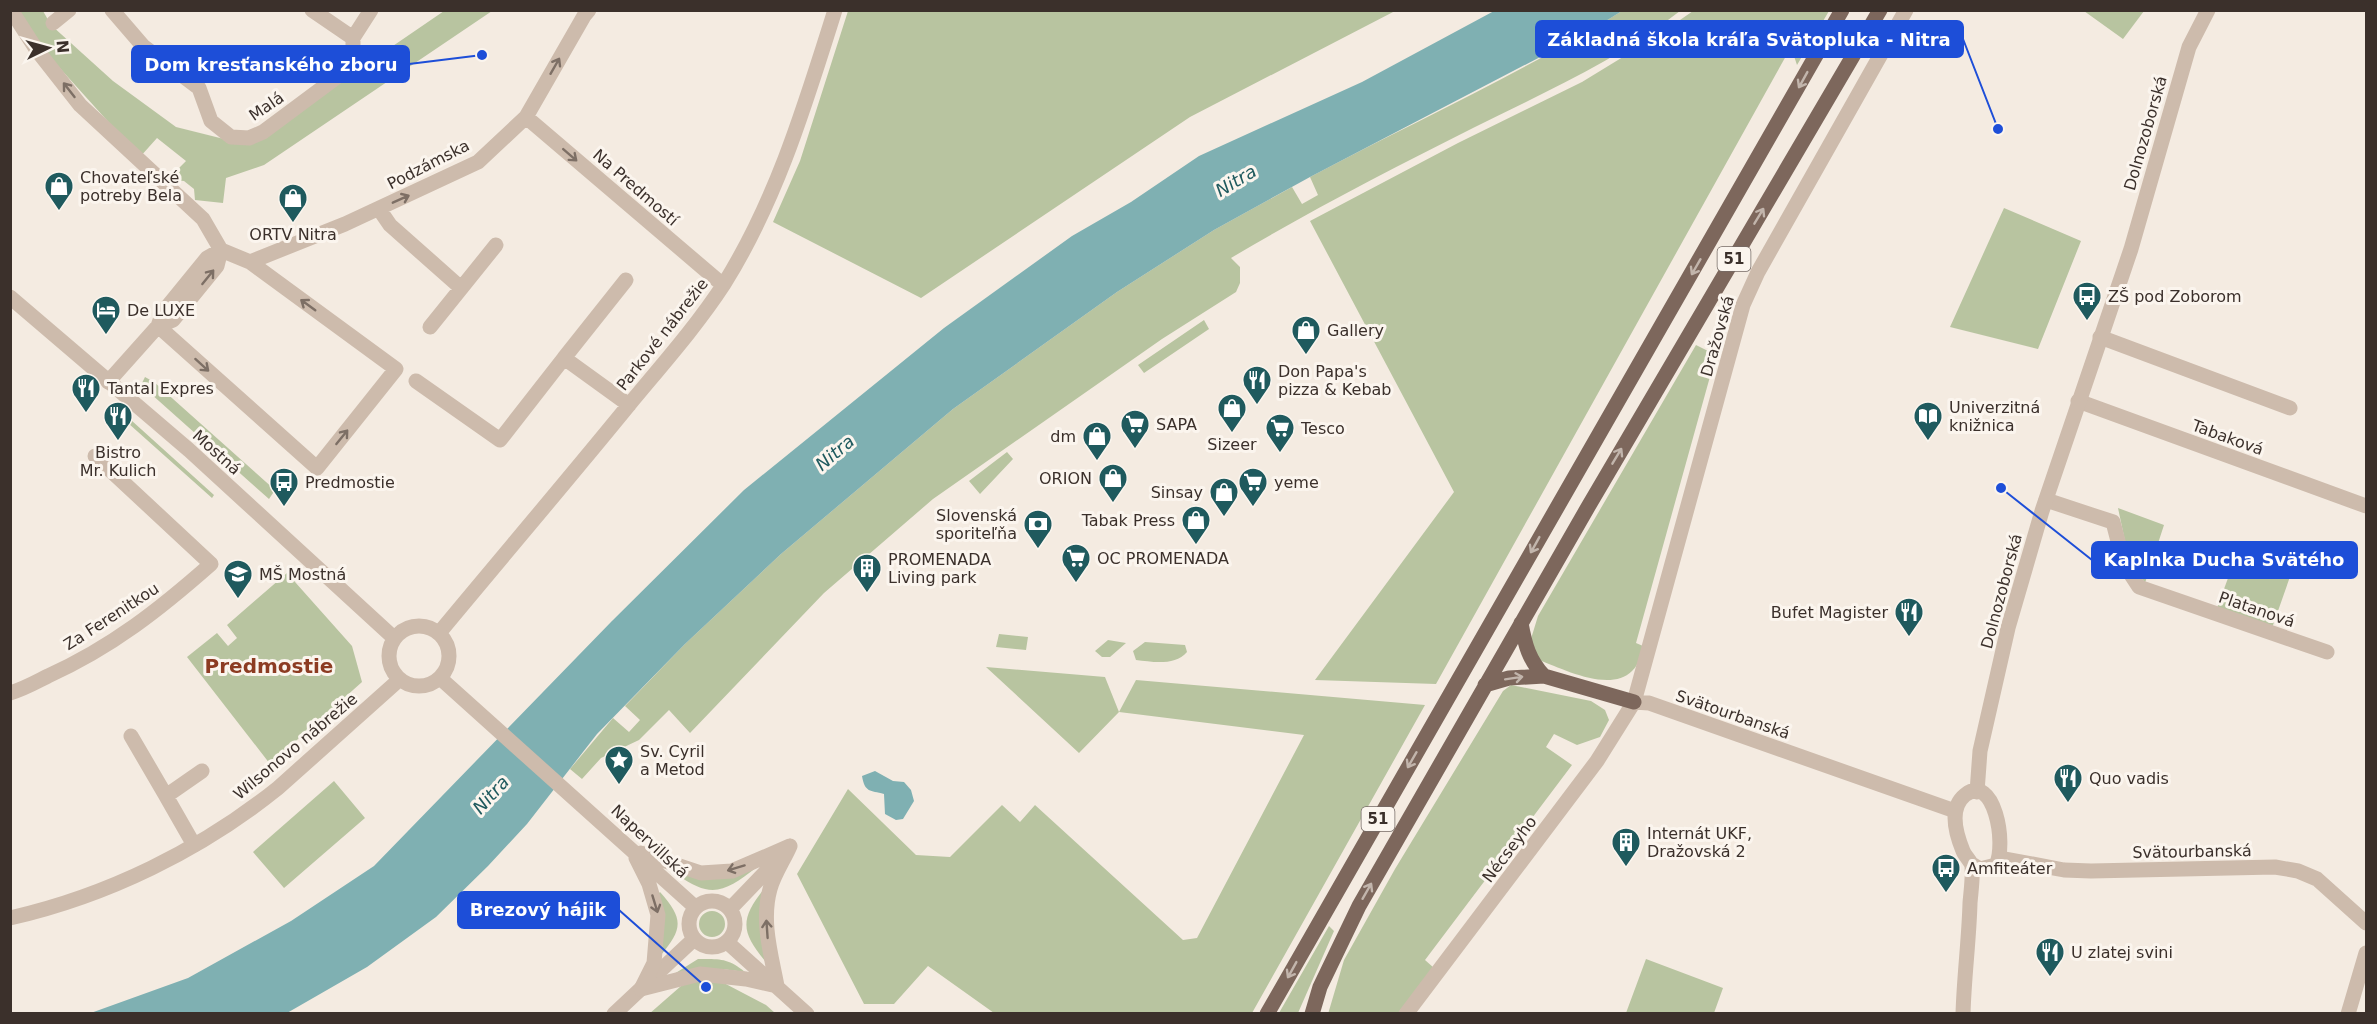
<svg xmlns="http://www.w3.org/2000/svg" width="2377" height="1024" viewBox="0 0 2377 1024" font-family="'DejaVu Sans',sans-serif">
	<rect width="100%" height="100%" fill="#f4ebe1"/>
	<path fill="#b8c4a0" d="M19,11H43L51,25L113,81L176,127L248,145L444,11H492L264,165L226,178L223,203L195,200L194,189L184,181L173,180L176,171L186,161L157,138L140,157L48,55Z
		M848,11V10L1395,11L1190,117L921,298L773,222L800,161Z
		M1622,11H1680C1618,60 1543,93 1473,128C1391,169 1310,211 1231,258L1240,267V283L1236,292L1162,339L933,499L824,593L690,733L669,710L639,740L601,758L582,779L570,769L613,718L629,732L640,720L625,706L685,644L781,554L953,409L1117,292L1214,230L1292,187L1302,204L1318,195L1310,177C1414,122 1522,73 1622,11Z
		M1693,11H1829L1797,65L1791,47L1436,684L1315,680L1454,492L1310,221L1458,143L1582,82L1654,38Z
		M2084,11H2144L2123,39Z
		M2004,208L2081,241L2038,349L1950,327Z
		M1204,320L1209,329L1144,373L1138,365Z
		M1696,345L1716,355L1636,643L1643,646C1641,654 1639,665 1632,671C1610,693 1563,669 1539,660L1530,642L1538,616Z
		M145,377L154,382L275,490L269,499L141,385Z
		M121,411L214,495L212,498L119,415Z
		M1007,452L1013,459L980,494L969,481Z
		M2118,508L2164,525L2145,583L2129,560Z
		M2238,551L2292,571L2272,628L2217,608Z
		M287,573L352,646L362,682L270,764L187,657L217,633L228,646L237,638L227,625Z
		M999,634L1028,637L1026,650L996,647Z
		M1108,640L1126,643L1110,657H1102L1095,651Z
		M1145,642L1185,645L1187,652C1175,666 1153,662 1136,660L1133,651Z
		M986,667L1105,677L1119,712L1136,680L1425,705L1252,1013H994L928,966L894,1004H864L797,874L848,789L916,855L950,857L1002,805L1020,822L1035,805L1183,940L1197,938L1304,735L1119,712L1079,753Z
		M1511,685L1591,701L1605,710L1609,720L1600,737L1577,745L1554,734L1546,747L1572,765L1425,960L1434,968L1398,1013L1328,1014L1344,960L1395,869L1503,691Z
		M334,781L365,818L284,888L253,852Z
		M757,867C726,891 712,900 678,875L679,873Z
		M764,889L770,967C744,936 736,923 764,889Z
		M660,892C684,919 683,929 660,956L658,894Z
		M699 924a13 13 0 1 1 26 0a13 13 0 1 1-26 0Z
		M1329,926L1334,931L1298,1013H1279Z
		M698,959C720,959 728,958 745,972L722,969L701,971L766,1005L775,1013L649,1014L697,972L674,974Z
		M1646,959L1723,988L1714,1013H1626Z"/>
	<path fill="#7fb0b2" d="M1494,11H1622L1588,32L1310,177L1214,230L1117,292L953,409L781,554L685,644L597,734L527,824L488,866L436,917L367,967L287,1013L88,1014L188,978L291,921L374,866L611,622L744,490L944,328L1072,236L1131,202L1199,156L1362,82Z
		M875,771L893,781L904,782L911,790L914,801L903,819L896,820L885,814L884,794C870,790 865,793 862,776Z"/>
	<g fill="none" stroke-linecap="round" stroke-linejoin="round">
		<path stroke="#cdbbac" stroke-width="15" d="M11,10L36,49L80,105L203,219L221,250L250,262L396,369L317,468L158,326
			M112,10L143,46L199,88L211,121L231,137L249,138L263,132L345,71L353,55V38
			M312,10L353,38
			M53,23L69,10
			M353,38L371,10
			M526,117L723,285
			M379,209L390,225L461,288
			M250,262L345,224L478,162L526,117L584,16L589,10
			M626,280L564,358L629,405
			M158,326L173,320L217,266L221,250
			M430,327L496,245
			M2100,337L2290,408
			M416,381L500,440L564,358
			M108,382L158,326L163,312L207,258L221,250
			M2078,401L2366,506
			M2046,500L2113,522L2124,564L2139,587L2327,652
			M439,633C502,557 566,482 628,406C661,366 696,327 724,284C777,199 805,105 835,10
			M10,693C24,689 36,682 48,676C112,647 160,609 211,564L95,456
			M1634,702L1649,703L1955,811
			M131,736L166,796
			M194,845L166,796L202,771
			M2000,858L2064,870L2091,871L2275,867L2298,871L2317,879L2366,923
			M614,1014L694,939
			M1406,1014L1597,761L1634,702L1743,305L1758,272L1906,10
			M2348,1014L2366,953"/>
		<path stroke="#cdbbac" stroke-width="15" d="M10,297L189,450L394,638
			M389 656a30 30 0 1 1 60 0a30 30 0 1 1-60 0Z
			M440,678L695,907
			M1977,792L1980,751L2008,628L2042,511L2131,249L2189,47L2208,10
			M641,853L701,873L732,871L790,846
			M636,858L649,884L658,915L654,963L641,989
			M689 924a23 23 0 1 1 46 0a23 23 0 1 1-46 0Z
			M730,909L780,857
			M10,918C107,896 201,850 278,788L400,679
			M727,942L807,1014
			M777,986C771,954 761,921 770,889C774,874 784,860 790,846
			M641,989L700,974L746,979L777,986
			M1963,1014C1964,977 1969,940 1970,903C1971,891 1973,878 1972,866C1971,861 1965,856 1963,851C1956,834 1949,808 1965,795C1994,772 2007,844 1996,865L1980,869L1972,864"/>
		<path stroke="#7d675c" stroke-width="15" d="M1521,623C1525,645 1529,660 1544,676
			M1485,685L1509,678L1544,676L1634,702
			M1267,1014L1842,10
			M1312,1014L1320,987L1359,906L1588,507L1880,10"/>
	</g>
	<defs><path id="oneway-shaft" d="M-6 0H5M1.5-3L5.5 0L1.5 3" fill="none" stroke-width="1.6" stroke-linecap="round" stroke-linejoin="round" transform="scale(1.5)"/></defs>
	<g stroke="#7d6f65">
		<use href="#oneway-shaft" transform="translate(555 66) rotate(-60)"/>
		<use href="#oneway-shaft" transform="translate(69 90) rotate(-128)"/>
		<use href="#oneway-shaft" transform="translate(570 155) rotate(41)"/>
		<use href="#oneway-shaft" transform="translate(401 199) rotate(-24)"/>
		<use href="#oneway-shaft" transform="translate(208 277) rotate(-51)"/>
		<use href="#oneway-shaft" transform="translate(308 305) rotate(-144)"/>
		<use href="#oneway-shaft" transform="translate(202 365) rotate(42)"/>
		<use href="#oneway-shaft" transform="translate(342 437) rotate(-51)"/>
		<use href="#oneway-shaft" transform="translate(736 868) rotate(163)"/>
		<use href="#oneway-shaft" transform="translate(655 904) rotate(73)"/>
		<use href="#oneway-shaft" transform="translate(767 929) rotate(-94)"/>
	</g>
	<g stroke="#c2b5ac">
		<use href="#oneway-shaft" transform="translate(1803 80) rotate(119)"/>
		<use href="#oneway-shaft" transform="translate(1759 216) rotate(-59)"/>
		<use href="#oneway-shaft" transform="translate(1696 267) rotate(120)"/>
		<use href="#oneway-shaft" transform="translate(1617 456) rotate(-59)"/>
		<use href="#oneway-shaft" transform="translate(1535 545) rotate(119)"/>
		<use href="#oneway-shaft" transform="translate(1514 678) rotate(-9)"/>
		<use href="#oneway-shaft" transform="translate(1412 760) rotate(120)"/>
		<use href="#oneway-shaft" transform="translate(1367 891) rotate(-60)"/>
		<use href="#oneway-shaft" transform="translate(1292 970) rotate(119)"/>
	</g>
	<defs>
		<g id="shop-pin" transform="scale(1.5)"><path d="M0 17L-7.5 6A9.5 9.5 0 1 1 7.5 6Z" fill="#1f5a5e" stroke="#fbf5ee"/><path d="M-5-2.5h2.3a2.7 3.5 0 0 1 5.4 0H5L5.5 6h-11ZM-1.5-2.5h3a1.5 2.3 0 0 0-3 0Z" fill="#fff"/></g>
		<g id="bus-pin" transform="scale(1.5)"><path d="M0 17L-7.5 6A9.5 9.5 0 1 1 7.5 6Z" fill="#1f5a5e" stroke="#fbf5ee"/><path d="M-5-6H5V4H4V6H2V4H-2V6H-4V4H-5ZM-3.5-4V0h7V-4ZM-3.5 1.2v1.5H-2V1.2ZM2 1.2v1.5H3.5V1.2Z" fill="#fff"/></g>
		<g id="hotel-pin" transform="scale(1.5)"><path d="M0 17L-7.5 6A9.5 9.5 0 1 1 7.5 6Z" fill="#1f5a5e" stroke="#fbf5ee"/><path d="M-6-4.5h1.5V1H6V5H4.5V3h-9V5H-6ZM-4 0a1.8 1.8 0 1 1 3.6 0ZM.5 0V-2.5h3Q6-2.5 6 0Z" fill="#fff"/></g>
		<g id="restaurant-pin" transform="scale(1.5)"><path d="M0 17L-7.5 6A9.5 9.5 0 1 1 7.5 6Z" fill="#1f5a5e" stroke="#fbf5ee"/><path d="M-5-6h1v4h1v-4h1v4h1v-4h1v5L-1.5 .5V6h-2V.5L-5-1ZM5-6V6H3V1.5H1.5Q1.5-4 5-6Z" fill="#fff"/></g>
		<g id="library-pin" transform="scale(1.5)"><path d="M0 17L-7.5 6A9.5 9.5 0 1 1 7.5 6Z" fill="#1f5a5e" stroke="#fbf5ee"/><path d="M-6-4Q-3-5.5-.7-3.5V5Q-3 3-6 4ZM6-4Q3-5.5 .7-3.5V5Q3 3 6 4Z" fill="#fff"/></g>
		<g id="supermarket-pin" transform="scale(1.5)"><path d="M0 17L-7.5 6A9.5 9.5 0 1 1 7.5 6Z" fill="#1f5a5e" stroke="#fbf5ee"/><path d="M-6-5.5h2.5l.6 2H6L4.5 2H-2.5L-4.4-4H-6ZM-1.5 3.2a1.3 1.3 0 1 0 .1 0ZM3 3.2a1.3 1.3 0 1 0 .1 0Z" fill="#fff"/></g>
		<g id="bank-pin" transform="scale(1.5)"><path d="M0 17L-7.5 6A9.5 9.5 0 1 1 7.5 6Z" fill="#1f5a5e" stroke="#fbf5ee"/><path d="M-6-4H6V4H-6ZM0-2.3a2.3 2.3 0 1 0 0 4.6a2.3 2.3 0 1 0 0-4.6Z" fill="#fff"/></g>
		<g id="building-pin" transform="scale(1.5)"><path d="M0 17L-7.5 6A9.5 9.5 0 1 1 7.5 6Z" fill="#1f5a5e" stroke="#fbf5ee"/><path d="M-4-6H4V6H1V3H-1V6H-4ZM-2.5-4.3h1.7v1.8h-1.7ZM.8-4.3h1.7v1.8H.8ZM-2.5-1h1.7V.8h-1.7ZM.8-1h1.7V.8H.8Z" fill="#fff"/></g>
		<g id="school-pin" transform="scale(1.5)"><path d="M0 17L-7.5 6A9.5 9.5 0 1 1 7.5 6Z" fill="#1f5a5e" stroke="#fbf5ee"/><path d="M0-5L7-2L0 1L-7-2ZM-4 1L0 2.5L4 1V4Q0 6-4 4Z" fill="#fff"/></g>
		<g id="sight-pin" transform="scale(1.5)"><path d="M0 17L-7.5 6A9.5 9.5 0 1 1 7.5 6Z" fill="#1f5a5e" stroke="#fbf5ee"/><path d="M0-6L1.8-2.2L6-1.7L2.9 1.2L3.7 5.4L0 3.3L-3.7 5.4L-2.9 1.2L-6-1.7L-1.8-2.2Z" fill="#fff"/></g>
	</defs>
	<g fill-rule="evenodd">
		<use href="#shop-pin" x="59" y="186"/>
		<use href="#shop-pin" x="293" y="198"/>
		<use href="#bus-pin" x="2087" y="296"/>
		<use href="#hotel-pin" x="106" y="310"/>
		<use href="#shop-pin" x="1306" y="330"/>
		<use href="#restaurant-pin" x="1257" y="380"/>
		<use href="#restaurant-pin" x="86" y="388"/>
		<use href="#shop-pin" x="1232" y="408"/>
		<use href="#restaurant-pin" x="118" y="416"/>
		<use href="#library-pin" x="1928" y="416"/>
		<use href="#supermarket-pin" x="1135" y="424"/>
		<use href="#supermarket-pin" x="1280" y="428"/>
		<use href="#shop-pin" x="1097" y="436"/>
		<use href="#shop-pin" x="1113" y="478"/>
		<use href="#bus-pin" x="284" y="482"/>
		<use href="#supermarket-pin" x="1253" y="482"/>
		<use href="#shop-pin" x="1224" y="492"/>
		<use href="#shop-pin" x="1196" y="520"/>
		<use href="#bank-pin" x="1038" y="524"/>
		<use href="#supermarket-pin" x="1076" y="558"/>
		<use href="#building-pin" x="867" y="568"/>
		<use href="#school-pin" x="238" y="574"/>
		<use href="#restaurant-pin" x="1909" y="612"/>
		<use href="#sight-pin" x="619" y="760"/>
		<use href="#restaurant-pin" x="2068" y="778"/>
		<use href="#building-pin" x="1626" y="842"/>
		<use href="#bus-pin" x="1946" y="868"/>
		<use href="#restaurant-pin" x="2050" y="952"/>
	</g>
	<g text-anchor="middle" stroke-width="6" stroke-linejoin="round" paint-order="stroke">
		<g fill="#fbf5ee" stroke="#756b66" stroke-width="1.5">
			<rect x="1717.5" y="247" width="33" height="24" rx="4.5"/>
			<rect x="1361.5" y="807" width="33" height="24" rx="4.5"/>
		</g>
		<g font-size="15" font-weight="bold" fill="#3b302b">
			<text x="1734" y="264">51</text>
			<text x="1378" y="824">51</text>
		</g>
		<g font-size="16" fill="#3b302b" stroke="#fbf5ee">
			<text transform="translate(266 106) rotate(-34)" y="6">Malá</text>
			<text transform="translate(2145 133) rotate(-74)" y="6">Dolnozoborská</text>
			<text transform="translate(428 164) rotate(-27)" y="6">Podzámska</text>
			<text transform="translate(636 187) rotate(41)" y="6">Na Predmostí</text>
			<text transform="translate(662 334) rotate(-52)" y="6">Parkové nábrežie</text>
			<text transform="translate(1717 336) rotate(-74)" y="6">Dražovská</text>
			<text transform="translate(2228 437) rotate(20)" y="6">Tabaková</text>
			<text transform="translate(217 452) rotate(42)" y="6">Mostná</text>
			<text transform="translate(2001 591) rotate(-75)" y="6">Dolnozoborská</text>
			<text transform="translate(2257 609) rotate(19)" y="6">Platanová</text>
			<text transform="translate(111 616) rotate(-33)" y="6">Za Ferenitkou</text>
			<text transform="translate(1733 714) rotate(19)" y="6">Svätourbanská</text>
			<text transform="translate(295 746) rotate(-40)" y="6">Wilsonovo nábrežie</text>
			<text transform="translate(650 841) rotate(43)" y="6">Napervillská</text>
			<text transform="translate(1509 849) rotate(-53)" y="6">Nécseyho</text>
			<text transform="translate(2192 851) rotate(-1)" y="6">Svätourbanská</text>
		</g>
		<g font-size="16" fill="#3b302b" stroke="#fbf5ee" text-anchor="start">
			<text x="80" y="183">Chovateľské<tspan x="80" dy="18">potreby Bela</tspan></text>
			<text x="293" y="240" text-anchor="middle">ORTV Nitra</text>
			<text x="2108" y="302">ZŠ pod Zoborom</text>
			<text x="127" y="316">De LUXE</text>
			<text x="1327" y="336">Gallery</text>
			<text x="1278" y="377">Don Papa's<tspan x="1278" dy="18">pizza &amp; Kebab</tspan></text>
			<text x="107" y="394">Tantal Expres</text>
			<text x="1949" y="413">Univerzitná<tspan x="1949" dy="18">knižnica</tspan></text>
			<text x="1156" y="430">SAPA</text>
			<text x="1301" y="434">Tesco</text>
			<text x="1076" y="442" text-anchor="end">dm</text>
			<text x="1232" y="450" text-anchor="middle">Sizeer</text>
			<text x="118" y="458" text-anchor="middle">Bistro<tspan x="118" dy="18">Mr. Kulich</tspan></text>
			<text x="1092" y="484" text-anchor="end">ORION</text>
			<text x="305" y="488">Predmostie</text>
			<text x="1274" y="488">yeme</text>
			<text x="1203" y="498" text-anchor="end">Sinsay</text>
			<text x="1017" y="521" text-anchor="end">Slovenská<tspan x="1017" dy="18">sporiteľňa</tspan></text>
			<text x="1175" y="526" text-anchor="end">Tabak Press</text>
			<text x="1097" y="564">OC PROMENADA</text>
			<text x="888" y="565">PROMENADA<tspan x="888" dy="18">Living park</tspan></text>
			<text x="259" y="580">MŠ Mostná</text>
			<text x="1888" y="618" text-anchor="end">Bufet Magister</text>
			<text x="640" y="757">Sv. Cyril<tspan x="640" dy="18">a Metod</tspan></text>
			<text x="2089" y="784">Quo vadis</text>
			<text x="1647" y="839">Internát UKF,<tspan x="1647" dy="18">Dražovská 2</tspan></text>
			<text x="1967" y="874">Amfiteáter</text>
			<text x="2071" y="958">U zlatej svini</text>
		</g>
		<g font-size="18" font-style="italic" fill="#1f5a5e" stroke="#fbf5ee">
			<text transform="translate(1236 181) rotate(-31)" y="6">Nitra</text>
			<text transform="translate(835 453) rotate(-40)" y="6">Nitra</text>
			<text transform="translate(491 795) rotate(-48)" y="6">Nitra</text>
		</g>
		<g font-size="20" font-weight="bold" fill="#8c3b22" stroke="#fbf5ee">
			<text x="269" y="673">Predmostie</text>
		</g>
	</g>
	<path fill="none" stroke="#1d4ed8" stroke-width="2" d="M1998 129L1963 39M482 55L409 64M2001 488L2092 560M706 987L619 910"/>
	<g fill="#1d4ed8" stroke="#fbf5ee" stroke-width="2">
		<circle cx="1998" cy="129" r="6"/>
		<circle cx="482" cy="55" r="6"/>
		<circle cx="2001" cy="488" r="6"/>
		<circle cx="706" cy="987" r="6"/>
	</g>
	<g fill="#1d4ed8" stroke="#1d4ed8" stroke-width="2">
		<rect x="1536" y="21" width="427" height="36" rx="6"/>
		<rect x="132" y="46" width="277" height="36" rx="6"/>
		<rect x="2092" y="542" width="265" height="36" rx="6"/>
		<rect x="458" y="892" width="161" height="36" rx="6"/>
	</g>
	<g font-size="18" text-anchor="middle" font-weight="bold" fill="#fff">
		<text x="1749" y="46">Základná škola kráľa Svätopluka - Nitra</text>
		<text x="271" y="71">Dom kresťanského zboru</text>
		<text x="2224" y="566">Kaplnka Ducha Svätého</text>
		<text x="538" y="916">Brezový hájik</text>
	</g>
	<rect width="2377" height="1024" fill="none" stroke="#3b302b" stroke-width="24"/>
	<g transform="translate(48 48) rotate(85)" stroke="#fbf5ee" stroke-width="4.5" paint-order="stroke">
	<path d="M0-4.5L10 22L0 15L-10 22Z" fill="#3b302b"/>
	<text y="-9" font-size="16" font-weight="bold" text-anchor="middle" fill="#3b302b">N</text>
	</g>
</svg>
